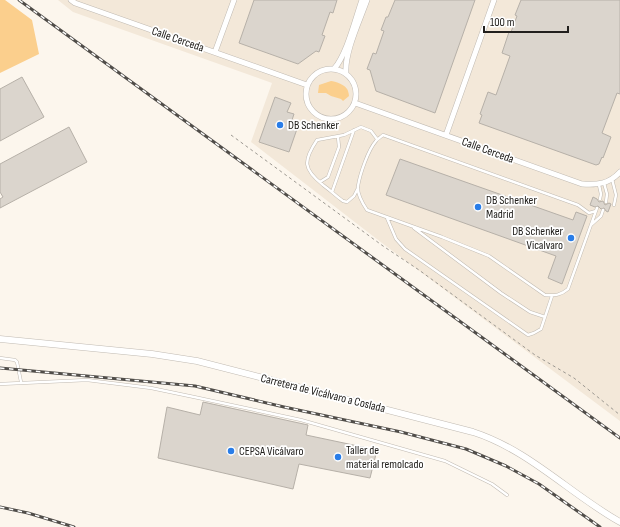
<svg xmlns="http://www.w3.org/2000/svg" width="620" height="527" viewBox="0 0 620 527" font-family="'Sofia Sans Condensed',sans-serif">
	<rect width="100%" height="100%" fill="#fcf6ed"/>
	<path fill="#f3e8d9" d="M58,0H620V421L382,243L251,142L272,83L73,12Z"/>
	<path fill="#fbcf8d" d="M0,0H5L32,20L39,54L0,73Z
		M331,81C335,81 345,85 347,89C348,90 349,94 349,96L343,101L341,99L331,96L326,93H318L319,85Z"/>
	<path fill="#dbd5cd" stroke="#b6b0a8" d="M254,0H337L333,13L330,12L322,35L325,36L319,52L316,51L298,64L239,43Z
		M395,0H475L435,113L376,91L370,70L367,69L373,53L376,54L384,31L381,30L386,17H388Z
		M521,0H620V94L617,93L602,133L611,137L603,158L602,157L599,164L596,165L479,123L482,115L480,114L488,92L496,95L510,56L502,53L509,32H511L517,16L515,15Z
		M22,77L44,117L0,141V89Z
		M275,97L291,103L287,112L294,114L291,123L298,126L289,152L259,142Z
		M69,127L87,162L0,208V199L3,197L0,192V164Z
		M400,159L573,220L576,212L587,216L562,284L548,278L556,256L386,195Z
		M593,197L597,199L599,202L603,201L605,205L609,203L611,204L608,212L606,211L604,208L601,209L598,206L595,207L590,205Z
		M203,402L308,425L306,435L377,450L370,478L299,464L293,489L158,458L167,407L200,415Z"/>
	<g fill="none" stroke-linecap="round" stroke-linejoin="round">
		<g stroke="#c0bab2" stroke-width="3.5">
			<path id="service" d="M612,179L616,195L614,205
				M320,182L328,177L339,147L338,137
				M604,183L607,194L606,202
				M599,185L601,194L600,199
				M358,188L354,196L347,202L343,201C336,196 330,190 323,185C303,169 303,161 317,140L344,135L361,127L371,131L377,139
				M332,192L354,130
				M596,211L589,213L578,205L383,135C381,137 377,139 376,141C368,150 360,174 358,186C357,193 363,204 367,210L442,237L489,256L545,295C555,296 561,295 568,289L597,208
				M387,218L396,239L405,249L528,335L534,333L541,329L552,296
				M591,225L601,216L603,210
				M414,228L501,293L530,312L545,317
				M0,358L15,360L17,362L21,382
				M0,384L87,380L151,388L194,397L301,420L445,461L492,484L507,495"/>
		</g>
		<g stroke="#c0bab2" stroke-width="6">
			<path id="minor" d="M71,0L75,3L307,85
				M215,52L234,0
				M306 94a25 25 0 1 1 50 0a25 25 0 1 1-50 0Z
				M334,69C347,54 355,20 362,0
				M346,74C344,53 360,20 367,0
				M355,103L582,184C598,185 609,184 620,172
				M446,135L494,0"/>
		</g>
		<g stroke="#c0bab2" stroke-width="7">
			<path id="tertiary" d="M0,339L152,354L197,361L473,432C529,450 570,494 620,522"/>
		</g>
		<path stroke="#9c9891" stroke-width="1" stroke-dasharray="3 3" stroke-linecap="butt" d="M231,135L383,246L419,270L535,355L574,378L620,415"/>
		<use href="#service" stroke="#fff" stroke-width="2.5"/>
		<use href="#minor" stroke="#fff" stroke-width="5"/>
		<use href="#tertiary" stroke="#fff" stroke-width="6"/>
		<g stroke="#504d49" stroke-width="3">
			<path id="rail" d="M19,0L620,438
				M0,368L195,386L284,407L401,432L466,449L506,466L539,484L600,527
				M0,507L28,513L74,527"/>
		</g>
		<use href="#rail" stroke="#fff" stroke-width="1.5" stroke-dasharray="4.5" stroke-linecap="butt"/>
	</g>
	<g fill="#297de8" stroke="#fff" stroke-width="1.5">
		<circle cx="280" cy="125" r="4"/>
		<circle cx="478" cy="207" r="4"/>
		<circle cx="571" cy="238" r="4"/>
		<circle cx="231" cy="451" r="4"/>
		<circle cx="338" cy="457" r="4"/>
	</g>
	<g text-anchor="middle" stroke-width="3.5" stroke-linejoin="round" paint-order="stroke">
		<g font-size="12" fill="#22201d" stroke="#fff">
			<text transform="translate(178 39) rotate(19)" y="4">Calle Cerceda</text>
			<text transform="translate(488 150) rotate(20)" y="4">Calle Cerceda</text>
			<text transform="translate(323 393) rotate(14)" y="4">Carretera de Vicálvaro a Coslada</text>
		</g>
		<g font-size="12" fill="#22201d" stroke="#fff" text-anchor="start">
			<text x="288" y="129">DB Schenker</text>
			<text x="486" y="204">DB Schenker<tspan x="486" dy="14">Madrid</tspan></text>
			<text x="563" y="235" text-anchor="end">DB Schenker<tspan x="563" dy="14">Vicalvaro</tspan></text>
			<text x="346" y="454">Taller de<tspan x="346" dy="14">material remolcado</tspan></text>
			<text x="239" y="455">CEPSA Vicálvaro</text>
		</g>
	</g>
	<path d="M484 26v6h84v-6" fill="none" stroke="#22201d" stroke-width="2"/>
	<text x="490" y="26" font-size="12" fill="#22201d" stroke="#ffffff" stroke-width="3" paint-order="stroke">100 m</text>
</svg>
